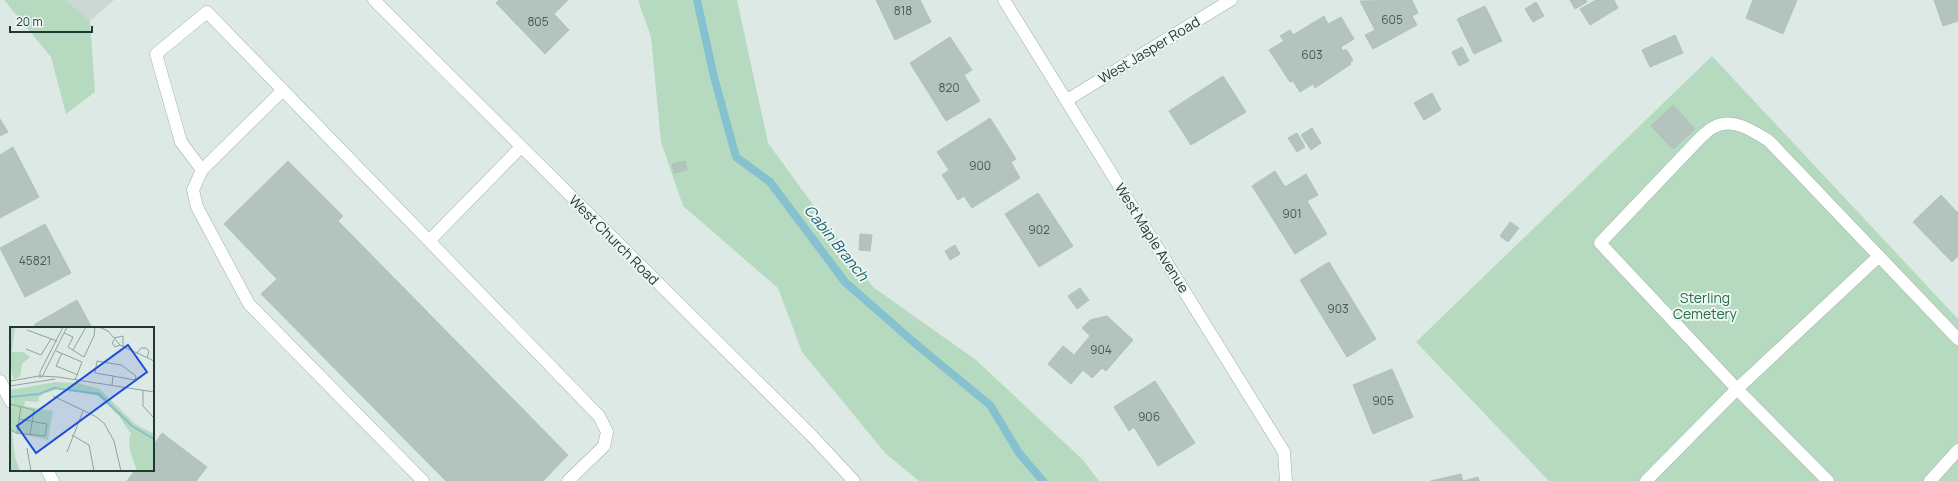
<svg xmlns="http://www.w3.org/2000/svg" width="1958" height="481" viewBox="0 0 1958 481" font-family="Manrope,sans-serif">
	<rect width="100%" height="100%" fill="#dde9e4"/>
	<path fill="#cbd8d3" d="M66,0H114L90,21Z"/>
	<path fill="#b6dac0" d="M4,0H66L90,21L95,92L66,114L51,57Z
		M638,0H737L768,143L873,287L976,360L1083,460L1099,481H919L886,454L802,352L778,288L683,206L661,142L651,37Z
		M1712,56L1958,319V481H1549L1416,342Z"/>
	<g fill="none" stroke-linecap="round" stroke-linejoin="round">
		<path stroke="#85c1ce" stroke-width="8" d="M697,0L714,77L736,157L770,182L845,282L917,345L990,405L1019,453L1043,481"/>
	</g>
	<path fill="#b3c3bd" stroke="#b0c2bb" d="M499,0H568L554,14L569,30L545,54L496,3Z
		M876,0H920L931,22L895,40Z
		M1412,0L1418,13L1412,16L1417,25L1373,49L1365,35L1375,30L1360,1Z
		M1570,0H1586L1587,2L1575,9Z
		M1596,0H1614L1618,8L1590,25L1580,9Z
		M1753,0H1797L1783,34L1746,18Z
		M1934,0H1958V21L1943,26Z
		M1536,2L1544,16L1533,22L1525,9Z
		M1485,6L1502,41L1474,54L1457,19Z
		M1324,16L1328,24L1341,17L1354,39L1341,47L1343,51L1346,49L1353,60L1350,62L1351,64L1315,88L1313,84L1300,92L1293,81L1290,82L1269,50L1284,41L1280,36L1290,30L1293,35Z
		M1675,35L1683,53L1650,67L1642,50Z
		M950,37L972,70L964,75L980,101L946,121L910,63Z
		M1462,47L1469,61L1459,66L1452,52Z
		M1223,76L1246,112L1191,145L1169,111Z
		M1432,93L1441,110L1424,120L1414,103Z
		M1673,105L1695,129L1673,149L1651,126Z
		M990,118L1016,159L1011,162L1020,178L972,208L964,196L958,200L942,175L949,170L937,152Z
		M0,119L8,132L0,136Z
		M1312,128L1321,143L1311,150L1301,135Z
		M1297,133L1305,147L1297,152L1288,138Z
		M13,147L39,197L0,218V155Z
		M288,161L343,216L338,221L568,455L543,481H446L261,294L277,279L224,224Z
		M685,161L687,170L674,173L672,164Z
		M1275,171L1285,187L1306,174L1318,195L1307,201L1327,234L1295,254L1252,186Z
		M1038,193L1073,246L1039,267L1005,214Z
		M1941,195L1958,213V256L1952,262L1913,222Z
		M1510,222L1519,228L1508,242L1500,236Z
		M45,224L71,273L25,297L0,248Z
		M860,234L872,235L870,251L859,250Z
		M955,245L960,254L950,260L945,251Z
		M1329,262L1376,339L1347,357L1300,280Z
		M1080,288L1089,300L1077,309L1068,296Z
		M77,300L92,328H31L35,326V324Z
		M1107,316L1133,340L1106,371L1102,368L1092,378L1083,370L1071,384L1048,364L1063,346L1074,355L1090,336L1082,328L1090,320Z
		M1392,369L1413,417L1373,434L1353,385Z
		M1155,381L1195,443L1158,466L1134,427L1129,431L1114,407Z
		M162,433L207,467L196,481H127L135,470H153V446Z
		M1461,474L1463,481L1478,477L1479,481H1431Z"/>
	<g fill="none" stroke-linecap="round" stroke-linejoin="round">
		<g stroke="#a0b0ab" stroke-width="13">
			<path id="lane" d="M202,170L283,90
				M429,241L521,147
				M423,481L249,304L197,207L193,190L202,170L181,142L156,54L207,12L599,416L607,432L604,446L568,481
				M1646,481L1737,389L1879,256
				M1828,481L1737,389L1600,243L1701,137C1705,134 1709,129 1714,127C1733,117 1753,131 1769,141L1958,339
				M1930,481L1958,450"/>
		</g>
		<g stroke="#a0b0ab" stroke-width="13">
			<path id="street" d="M1004,0L1284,452L1286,481
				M1067,100L1231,0
				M0,381L11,402
				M47,470L53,481"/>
		</g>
		<g stroke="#9cb4ac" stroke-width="13">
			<path id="secondary" d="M374,0L812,436L854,481"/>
		</g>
		<use href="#lane" stroke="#fff" stroke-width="12"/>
		<use href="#street" stroke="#fff" stroke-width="12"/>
		<use href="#secondary" stroke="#fff" stroke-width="12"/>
	</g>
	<g text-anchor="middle" stroke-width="4" stroke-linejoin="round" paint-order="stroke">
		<g font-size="12" fill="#445b55">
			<text x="903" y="15">818</text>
			<text x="1392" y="24">605</text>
			<text x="538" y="26">805</text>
			<text x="1312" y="59">603</text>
			<text x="949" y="92">820</text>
			<text x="980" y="170">900</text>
			<text x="1292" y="218">901</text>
			<text x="1039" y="234">902</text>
			<text x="35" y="265">45821</text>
			<text x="1338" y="313">903</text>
			<text x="1101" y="354">904</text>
			<text x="1383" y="405">905</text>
			<text x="1149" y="421">906</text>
		</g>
		<g font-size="14" fill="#1f3832" stroke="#edf6f2">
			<text transform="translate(1149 50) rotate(-31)" y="5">West Jasper Road</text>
			<text transform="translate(1152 238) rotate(58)" y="5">West Maple Avenue</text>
			<text transform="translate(614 240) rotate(45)" y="5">West Church Road</text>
		</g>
		<g font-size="14" fill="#2a6d46" stroke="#edf6f2">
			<text x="1705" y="303">Sterling<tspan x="1705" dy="16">Cemetery</tspan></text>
		</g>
		<g font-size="15" font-style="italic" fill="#1b6172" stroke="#edf6f2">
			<text transform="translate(836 243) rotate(51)" y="5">Cabin Branch</text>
		</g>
	</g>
	<g transform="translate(10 327)">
		<rect width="144" height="144" fill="#dde9e4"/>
		<path d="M0,0H5L2,25H13L20,30L12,37L10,50L3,52L0,35ZM46,55L68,56L90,62L125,97L144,107V144H127L120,124L119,111L121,107L109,89L88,69L50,61L33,67L29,70L28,75L15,74L14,79L43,84L38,113L2,105L5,130L10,144H0V63Z" fill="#b6dac0"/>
		<path fill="none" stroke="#85c1ce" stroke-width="2" d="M0,70L29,67L44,61L89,67L122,99L144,112"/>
		<path fill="none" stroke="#91a29d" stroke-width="1" d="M89,0L98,4L110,18L144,34M17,3L47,14M54,6L63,10L58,20L74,30L84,9L85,0M104,11L113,9V20M104,13L102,16L105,20L110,18M16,22L31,28L41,12M63,23L76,0M46,24L72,35L65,53M52,26L46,39L68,48M127,26L131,21H136L139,24L137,31M32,50L57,0M30,51V45L53,0M0,54L29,49L48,50L144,65M102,58L103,49L125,53L126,49L111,38L87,34L85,46L103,49M0,59L45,52M133,63V79L144,91M43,69L85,89L94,96L104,114L111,144M0,77L24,83L20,108M0,102L6,106L35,109L37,97L9,92M7,106L11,80M62,108L79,118L84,144M17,121L21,144M57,125L73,84"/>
		<path fill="#1d4ed8" fill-opacity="0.15" stroke="#1d4ed8" stroke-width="2" d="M118,18L137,45L26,126L7,99Z"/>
		<rect width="144" height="144" fill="none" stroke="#1f3832" stroke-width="2"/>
	</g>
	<path d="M10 26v6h82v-6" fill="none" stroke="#1f3832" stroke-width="2"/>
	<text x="16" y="26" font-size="12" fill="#1f3832" stroke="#edf6f2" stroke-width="3" paint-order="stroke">20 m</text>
</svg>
